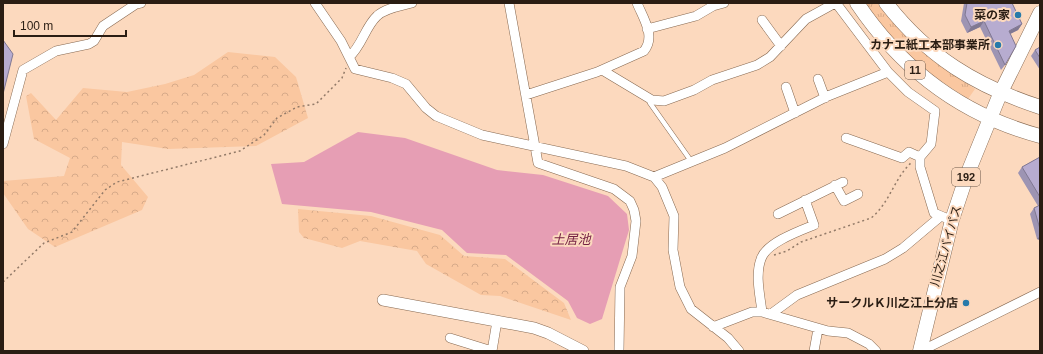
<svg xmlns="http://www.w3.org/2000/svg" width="1043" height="354" viewBox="0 0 1043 354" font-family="Helvetica,'Noto Sans JP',sans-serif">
	<defs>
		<pattern id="grass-tufts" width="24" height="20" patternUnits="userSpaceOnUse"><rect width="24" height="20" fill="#fac7a0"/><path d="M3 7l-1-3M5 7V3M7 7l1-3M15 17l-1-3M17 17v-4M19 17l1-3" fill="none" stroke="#d6aa89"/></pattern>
		<pattern id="forest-crowns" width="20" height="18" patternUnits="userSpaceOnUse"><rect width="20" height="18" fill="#fac7a0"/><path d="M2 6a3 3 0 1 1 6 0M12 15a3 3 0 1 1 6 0" fill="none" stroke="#d6aa89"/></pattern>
	</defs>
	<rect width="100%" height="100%" fill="#fcd9be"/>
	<path fill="url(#grass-tufts)" d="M864,3H877C904,39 938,64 975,89L968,99L926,71L900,49Z"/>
	<path fill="url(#forest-crowns)" d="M228,52L275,57L296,77L308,118L256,146L168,149L122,142L121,165L148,197L142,210L55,247L28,229L3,193V181L64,176L70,158L34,139L26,96L31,93L56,120L83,88L127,92L165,84L194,75Z
		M298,209L371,216L440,235L464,256L505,259L564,303L571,320L500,296L481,295L426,264L417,251L360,241L342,248L304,238L299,232Z"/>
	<path fill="#e69eb4" d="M358,132L405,138L497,170L543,175L608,196L627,214L629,230L602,319L590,324L577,318L568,301L506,255L467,253L442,230L371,212L282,204L271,164L304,162Z"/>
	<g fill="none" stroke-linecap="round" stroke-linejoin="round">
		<g stroke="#876951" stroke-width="5.5">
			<path id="service" d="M649,99L650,103L691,161"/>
		</g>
		<g stroke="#876951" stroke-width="10">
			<path id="minor" d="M315,3L341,41L355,69L392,78L406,84L426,108L436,116L482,135L626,166L654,177L662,187L674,216L673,250L680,287L691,309L728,338L739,351
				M509,3L538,163L614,189L630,201L634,210L636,221L632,256L620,287L619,351
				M762,20L781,46
				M647,29L696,16L713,6L724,3
				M349,57C362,46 365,27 377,16C385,8 401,6 412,3
				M602,70L652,100L664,101L694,90L712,80L757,65L770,57L806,19L835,3
				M888,72L908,92L935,111L931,144L920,157V167L934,213L946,218
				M818,79L825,98
				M786,87L795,113
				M526,95L597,72L644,51C656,36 643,18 637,3
				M846,138L902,158L909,152L920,157
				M3,144L23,70L56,51L89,44L94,41L103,26L136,4L141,3
				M654,177L725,148L828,96L888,72L836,3
				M835,185L844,201L858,194
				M778,214L843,182
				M762,312C760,295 755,275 761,259C766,243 799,231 814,225L805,200
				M771,314L797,295L885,259L903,248L941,216
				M713,327L752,312H762L828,331L848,333L869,344L876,351
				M450,338L492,351
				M492,351L497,321
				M814,351L818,329
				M921,351L1040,292"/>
		</g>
		<g stroke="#876951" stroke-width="12">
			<path id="tertiary" d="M383,300L534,328L548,333L583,351"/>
		</g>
		<g stroke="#876951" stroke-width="15">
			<path id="trunk" d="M857,3C902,70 962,115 1040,136
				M886,3C928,57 976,86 1040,107
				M920,351L952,220L967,175L1000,94L1040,13"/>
		</g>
		<path stroke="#927a68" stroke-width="1.5" stroke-dasharray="2 3" stroke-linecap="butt" d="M774,255L787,251L801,242L871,218C890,203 894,178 912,162
			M3,282L44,243L72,232L105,190L117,182L240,151L264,135L277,118L297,107L316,104L342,78L346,68"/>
		<use href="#service" stroke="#fff" stroke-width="4.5"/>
		<use href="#minor" stroke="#fff" stroke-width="9"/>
		<use href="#tertiary" stroke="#fff" stroke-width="11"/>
		<use href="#trunk" stroke="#fff" stroke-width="14"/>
	</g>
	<path fill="#9d94b3" d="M964,3H1012L1022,24L1018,30L1010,34L1005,65L1001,70L980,27L967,33L961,21Z
		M1040,47V70L1031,56L1035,50Z
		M1040,157V243V240L1037,239L1030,214L1034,208L1038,206L1018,173L1022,167Z"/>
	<path fill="#807892" d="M984,21L980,27L967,33L971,27Z
		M1022,24L1018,30L1004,37L1009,31Z
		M1040,236V240L1037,239Z"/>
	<path fill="#b7acd0" stroke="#807892" d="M967,3H1012L1022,24L1009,31L1016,46L1005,65L984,21L971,27L965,15Z
		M3,40L13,54L3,94Z
		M1040,47V58L1035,50Z
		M1040,157V197L1022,167Z
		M1040,205V229L1034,208Z"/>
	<g fill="#277aaa" stroke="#fcd9be" stroke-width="1.5">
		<circle cx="1018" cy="15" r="4"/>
		<circle cx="998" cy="45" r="4"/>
		<circle cx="966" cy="303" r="4"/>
	</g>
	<g text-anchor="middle" stroke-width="4" stroke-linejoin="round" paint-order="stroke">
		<g fill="#fcd9be" stroke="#695546" stroke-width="1">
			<rect x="905" y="61" width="20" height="18" rx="3"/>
			<rect x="952" y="168" width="28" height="18" rx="3"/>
		</g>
		<g font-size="11" font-weight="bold" fill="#2a1d13">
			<text x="915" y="74">11</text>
			<text x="966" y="181">192</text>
		</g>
		<g font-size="12" font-weight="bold" fill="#2a1d13" stroke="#fcd9be" text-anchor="end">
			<text x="1010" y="19">菜の家</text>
			<text x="990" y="49">カナエ紙工本部事業所</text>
			<text x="958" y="307">サークルＫ川之江上分店</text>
		</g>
		<g font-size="12" fill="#2a1d13" stroke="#fcd9be">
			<text transform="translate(946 246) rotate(-74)" y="4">川之江バイパス</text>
		</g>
		<g font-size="13" font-style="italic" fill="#742043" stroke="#fcd9be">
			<text x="571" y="244">土居池</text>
		</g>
	</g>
	<rect width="1043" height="354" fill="none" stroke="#2a1d13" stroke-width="8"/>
	<path d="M14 30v6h112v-6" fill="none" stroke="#2a1d13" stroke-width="2"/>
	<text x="20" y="30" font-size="12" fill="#2a1d13" stroke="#fcd9be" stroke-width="3" paint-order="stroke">100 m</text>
</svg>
